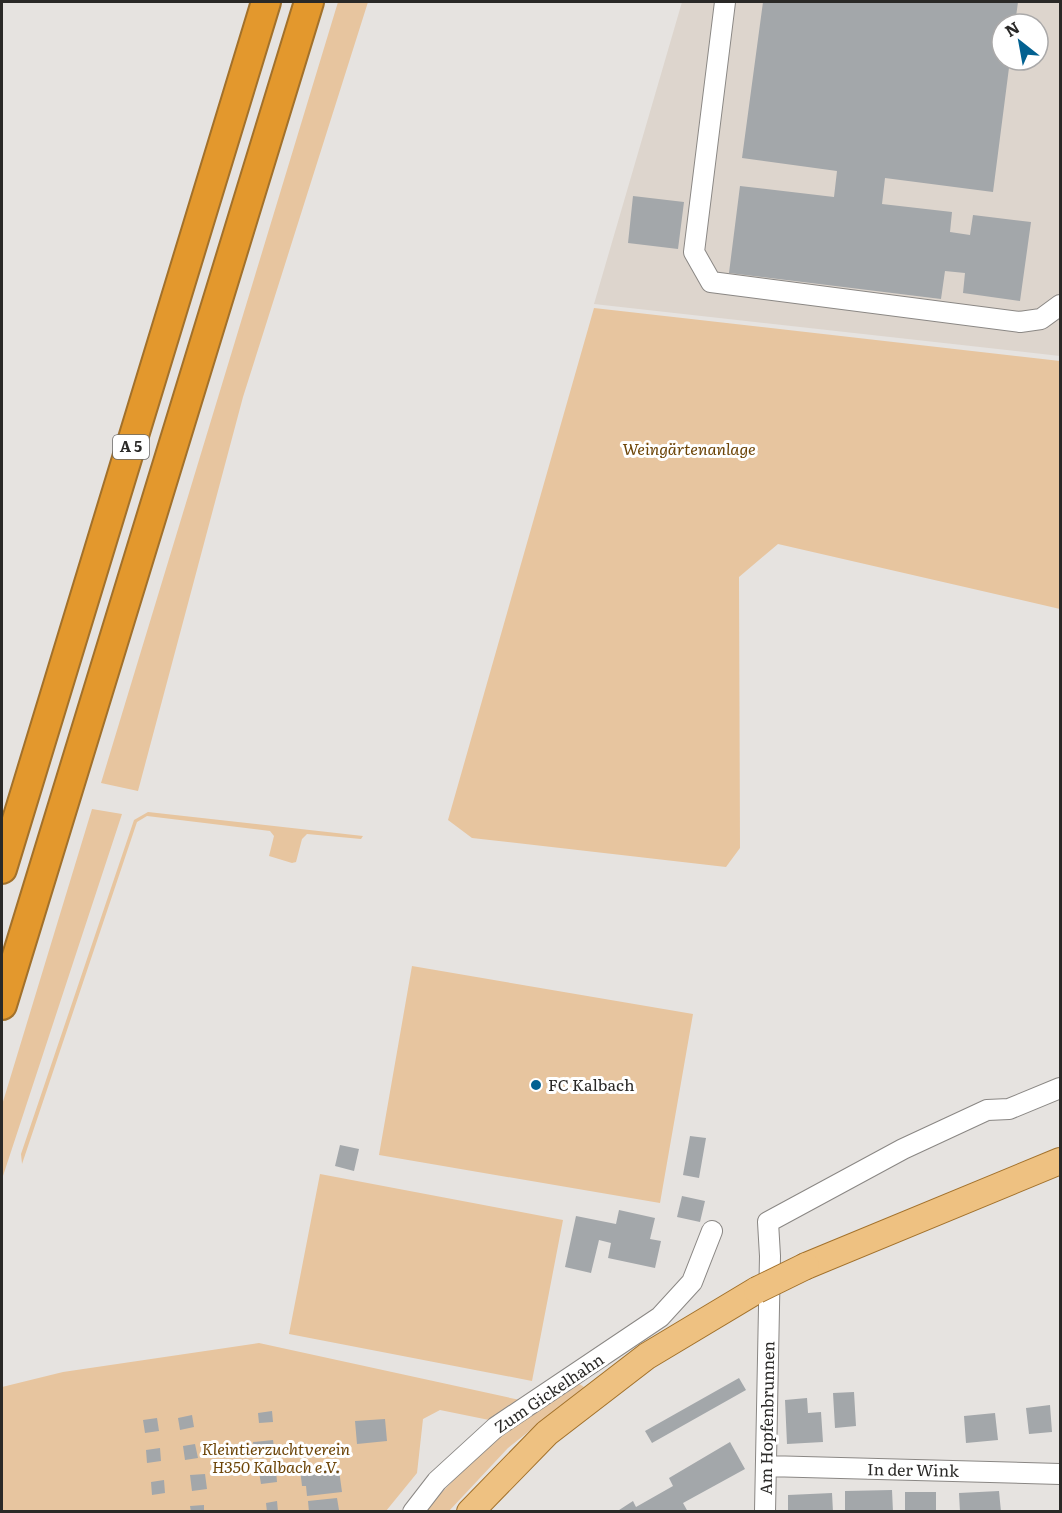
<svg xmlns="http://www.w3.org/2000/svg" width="1062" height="1513" viewBox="0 0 1062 1513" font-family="Literata,serif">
	<rect width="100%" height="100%" fill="#e6e3e0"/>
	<path fill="#ddd5cd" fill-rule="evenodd" d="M682,2H1060V356L594,304ZM1002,24H1038V60H1002Z"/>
	<path fill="#e7c59f" d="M338,2H368L243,397L138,791L101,783Z
		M594,308L1060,361V609L778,544L739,577L740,848L726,867L472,838L448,820Z
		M92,809L122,814L2,1179V1105Z
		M148,812L363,836L361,839L307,834L302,839L296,862L292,863L269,856L274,836L270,831L147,816L137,822L22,1164L21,1154L134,820Z
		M412,966L693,1014L660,1203L379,1155Z
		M320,1174L563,1220L532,1381L289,1334Z
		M259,1343L520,1400L494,1421L440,1410L423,1419L417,1473L386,1511L2,1512V1387L63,1372Z
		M578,1383L584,1387L508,1448L449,1511L423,1512L491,1441Z"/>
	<path fill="#a3a7aa" d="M763,2H1018L1015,24H1002V60H1010L993,192L885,178L882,204L952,212L950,232L970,235L973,215L1031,222L1020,301L963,293L965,273L945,271L941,299L729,273L740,186L834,197L837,171L742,158Z
		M633,196L684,202L678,249L628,243Z
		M690,1136L706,1138L699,1178L683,1175Z
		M340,1145L359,1149L354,1171L335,1166Z
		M682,1196L705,1201L700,1222L677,1217Z
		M619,1210L655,1218L650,1239L661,1241L655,1268L608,1258L611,1243L599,1240L591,1273L565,1267L576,1216L616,1224Z
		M739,1378L746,1390L652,1443L645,1431Z
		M854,1392L856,1426L835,1428L833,1393Z
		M807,1398L808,1413L821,1412L823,1442L787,1444L785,1400Z
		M1050,1405L1052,1432L1029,1434L1026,1408Z
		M272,1411L273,1422L259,1423L258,1413Z
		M995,1413L998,1440L966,1443L964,1416Z
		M192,1415L194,1427L180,1430L178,1418Z
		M157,1418L159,1431L145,1433L143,1420Z
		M385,1419L387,1441L357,1444L355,1421Z
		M273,1440L275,1455L255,1457L253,1442Z
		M730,1442L745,1469L683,1503L688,1512H616L633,1501L636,1507L673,1486L669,1478Z
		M195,1444L198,1458L185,1460L183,1446Z
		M160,1448L161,1461L147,1463L146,1450Z
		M334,1466V1471L339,1470L342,1492L307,1496L306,1486H302L300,1469Z
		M276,1470L277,1482L261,1484L259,1472Z
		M205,1474L207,1489L192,1491L190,1475Z
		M164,1480L165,1493L152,1495L151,1482Z
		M892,1490L893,1512H845V1491Z
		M999,1491L1001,1512H960L959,1493Z
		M905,1492H936V1512H905Z
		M832,1493L833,1512H788V1495Z
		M337,1498L339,1510L309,1512L308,1501Z
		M277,1501L278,1512H267L266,1503Z
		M204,1505V1512H191L190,1506Z"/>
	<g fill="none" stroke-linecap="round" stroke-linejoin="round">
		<g stroke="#8a8784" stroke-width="22">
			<path id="minor" d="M725,2L694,252L711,282L1020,322L1041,319L1060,305
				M766,1466L1060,1474
				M413,1512L437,1481L496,1427L660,1317L692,1282L712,1231
				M765,1512L770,1256L768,1222L903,1149L987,1110L1009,1109L1060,1088"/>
		</g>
		<g stroke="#a2712b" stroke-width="28">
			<path id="major" d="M806,1266L1060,1161
				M470,1512L547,1433L647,1356L757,1290"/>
		</g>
		<g stroke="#a2712b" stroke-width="32">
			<path id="highway" d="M2,869L266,2
				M2,1005L309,2"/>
		</g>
		<use href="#minor" stroke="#fff" stroke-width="20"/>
		<use href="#major" stroke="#eec181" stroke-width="26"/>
		<use href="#highway" stroke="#e3982d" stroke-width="28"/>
		<g stroke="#a2712b" stroke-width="28" stroke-linecap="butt">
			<path id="major-bridge" d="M757,1290L806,1266"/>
		</g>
		<use href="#major-bridge" stroke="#eec181" stroke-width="26"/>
	</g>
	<circle fill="#026191" stroke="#fff" stroke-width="2" cx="536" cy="1085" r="6"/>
	<g text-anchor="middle" stroke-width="6" stroke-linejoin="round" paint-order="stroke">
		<rect fill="#fff" stroke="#6a6968" stroke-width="1.5" x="113" y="435" width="36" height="24" rx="4.5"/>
		<g font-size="15" font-weight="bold" fill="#2a2927">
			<text x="131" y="452">A 5</text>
		</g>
		<g font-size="16" font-style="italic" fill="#6c4407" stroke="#fff">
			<text x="689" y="455">Weingärtenanlage</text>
			<text x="276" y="1455">Kleintierzuchtverein<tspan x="276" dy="18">H350 Kalbach e.V.</tspan></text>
		</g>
		<g font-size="16" fill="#2a2927" stroke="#fff" text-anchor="start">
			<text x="548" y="1091">FC Kalbach</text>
		</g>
		<g font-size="16" fill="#2a2927" stroke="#fff">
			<text transform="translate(549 1393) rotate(-34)" y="6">Zum Gickelhahn</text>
			<text transform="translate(767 1418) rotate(-89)" y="6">Am Hopfenbrunnen</text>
			<text transform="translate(913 1470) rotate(1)" y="6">In der Wink</text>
		</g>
	</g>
	<rect width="1062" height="1513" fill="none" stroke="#2a2927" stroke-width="6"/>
	<g transform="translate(1020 42) rotate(329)"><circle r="28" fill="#ffffff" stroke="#aaa9a9" stroke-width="1.5"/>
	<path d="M0-4.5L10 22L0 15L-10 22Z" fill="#026191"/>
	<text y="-9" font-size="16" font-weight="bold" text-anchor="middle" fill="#2a2927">N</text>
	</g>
</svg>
